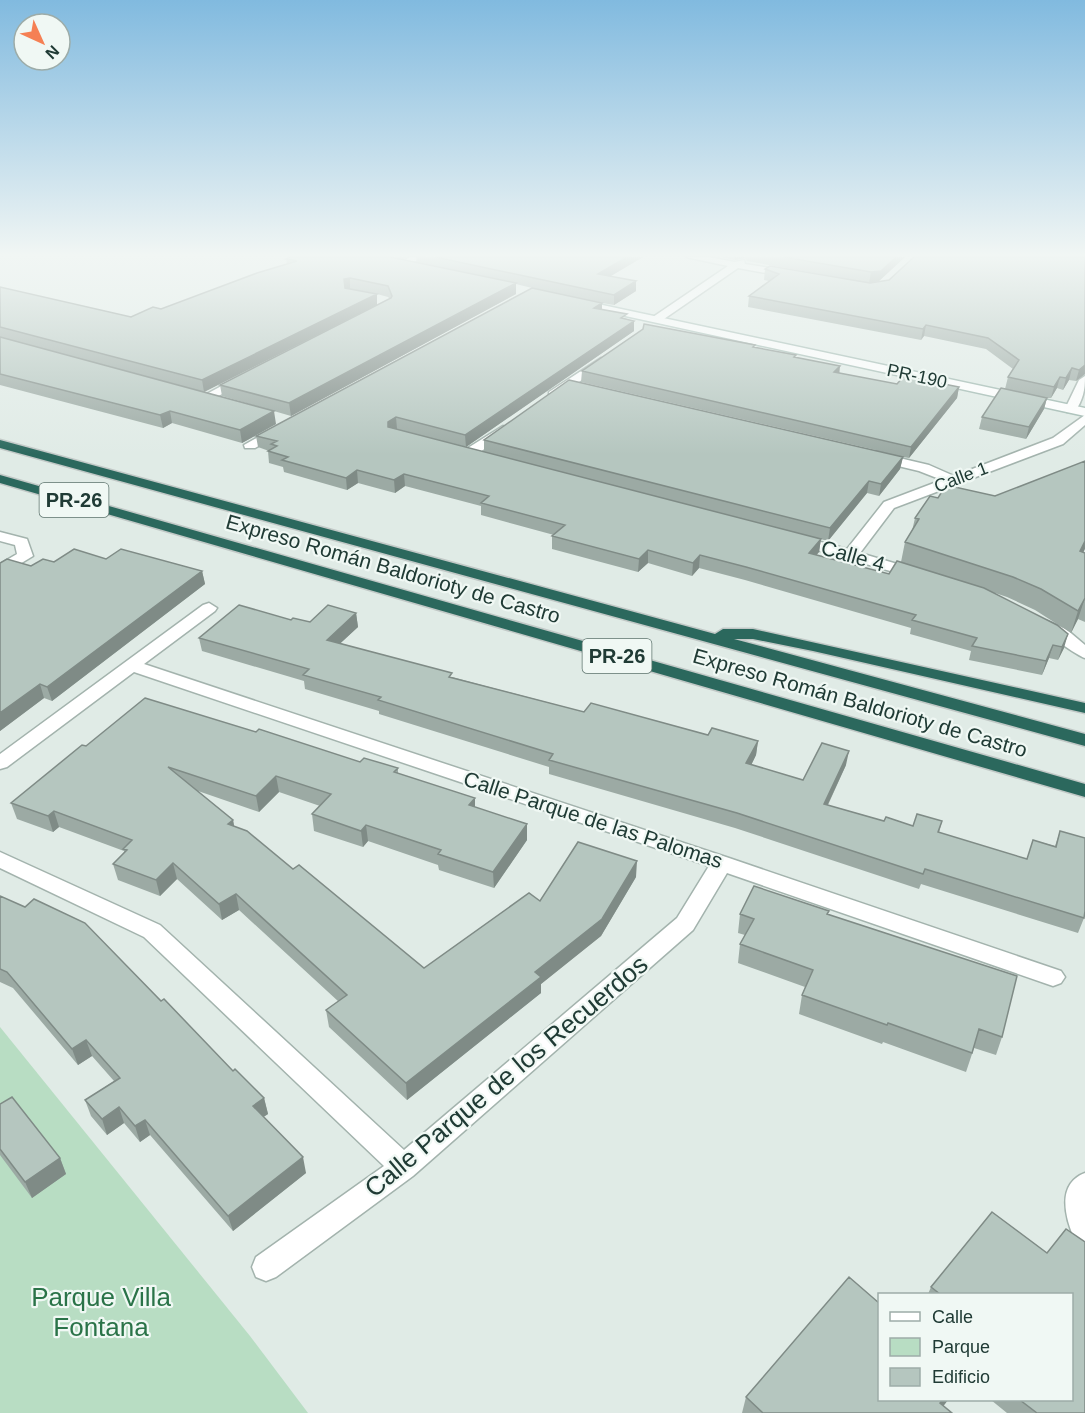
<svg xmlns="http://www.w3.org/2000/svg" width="1085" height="1413" viewBox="0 0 1085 1413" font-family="Arial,sans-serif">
	<rect width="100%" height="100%" fill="#e0ebe6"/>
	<path fill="#b8ddc3" d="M0,1027L250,1336L308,1413H0Z"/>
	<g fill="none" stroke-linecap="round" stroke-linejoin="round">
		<g stroke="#a3b3ad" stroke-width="3">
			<path id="street" d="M410,257H423L403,268L395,266Z
				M686,257H708L735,262L744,260L745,264L788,271L793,274L788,277L738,268L661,321H653V317L728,266Z
				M601,358L607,361L605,363L557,398H549V392Z
				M242,375L248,379L246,381L211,400H203L201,397Z
				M1085,376C1085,391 1083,399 1075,412H1067L1065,409L1079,380Z
				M1085,415V425L1063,444L894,508L860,553L921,571L924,574L921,577H911L793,543L791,540L798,536L847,549L884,502L942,480L919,471L873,460L871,457L873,454L878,453L929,465L954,476L1053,438Z
				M278,426L282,427L284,430L282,433L255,448H245L244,445Z
				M503,426L509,430L507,433L473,457H463L461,454L463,451Z
				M0,532L27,539L33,556L0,576V564L17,554L15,545L0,541Z
				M209,603L217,608L215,611L144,664L729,858L1061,971L1065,977L1061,983L1053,986L727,873L693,930L413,1176L276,1277L266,1281L256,1277L252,1267L256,1257L384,1166L144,937L0,868V852L160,925L404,1150L677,918L709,866L134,672L7,767L0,769V754L203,605Z
				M1047,621L1066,629L1085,645V658C1078,656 1043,632 1039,626L1041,623Z
				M1085,1173V1244L1075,1240C1065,1218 1056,1184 1085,1173Z"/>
		</g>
		<g stroke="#9eb7af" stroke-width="3">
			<path id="secondary" d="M579,300L1085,408V416L575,305V301Z"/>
		</g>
		<g stroke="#c1c8c6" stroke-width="3">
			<path id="highway" d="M0,440L715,634L723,629H753L1085,703V713L813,651L753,639H734L1085,734V746L0,448Z
				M0,475L1085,784V797L0,483Z"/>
		</g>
		<use href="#street" fill="#fff" fill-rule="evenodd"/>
		<use href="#secondary" fill="#fff" fill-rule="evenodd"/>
		<use href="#highway" fill="#2b685d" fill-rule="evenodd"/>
	</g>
	<path fill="#9caaa4" d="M290,257H406L401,260L417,263L416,257H643L611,276L636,291L614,305L602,303V309L627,319L634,331L466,447L396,429L821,539L819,552L816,555L889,574L925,570L901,562L905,542L912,531L915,518L1083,553H1085V622L1078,619L1071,633L1035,610L1007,597L995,593L1064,648L1058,660L1049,658L1042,675L969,660L971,651L910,634L911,628L745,580L699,568L692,576L648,563L638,572L552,549V536L554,535L481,515V506L405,486L395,493L358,483L347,490L284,472L283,467L269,463L268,451H269L258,447L256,436L532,288L516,284V294L291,416L222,396L220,385L390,299L388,297L377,294V305L204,392L97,363L276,424L242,443L172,423L163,428L0,385V287L131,317L161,309L287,264L286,259Z
		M721,257H905L879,281L869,283L889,280L914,257L1085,374L1076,381L1069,380L1063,390L1057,388L1051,398H1047L1044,409L1026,439L979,429L982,417L1005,389L1008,377L1013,369L986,349L924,336L921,340L748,307L749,296L769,281L764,280L765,269L842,278L747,261L745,258L735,260Z
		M755,347L796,358L839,373L897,384L959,387L957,398L909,458L903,457L900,469L879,496L867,493L828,541L484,452V440L876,450L581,382L582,371Z
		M106,559L202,571L205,584L52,701L44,698L0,731V563L31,566L54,562Z
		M356,613L358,627L340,643L452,677L584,712L708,735L758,741L756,755L751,765L803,780L846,765L828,805L884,821L913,826L942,821L939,833L1027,859L1033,840L1055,846L1060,831L1084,918L1078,933L921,884L919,889L735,828L549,774V767L379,714V711L305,689L304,681L202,651L199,638L291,620L310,622Z
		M256,732L360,762L398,768V774L475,807L527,840L494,888L439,870L438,865L368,841L363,847L314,831L312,814L320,806L279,792L259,812L198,791L233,820L234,827L293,869L424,968L540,901L636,877L601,936L541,984V993L407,1100L329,1027L326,1010L339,1002L239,910L222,920L177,879L160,896L118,880L113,864L124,852V851L59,827L53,832L17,819L11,803L86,746Z
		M0,896L161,1001L233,1071L264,1098L268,1114L263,1117L306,1173L233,1231L150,1135L140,1142L124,1123L107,1135L91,1116L85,1100L114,1081L92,1056L78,1065L13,988L0,982Z
		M829,911L828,914L1002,1037L996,1055L974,1048L966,1072L883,1042L882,1044L799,1014L802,995L805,987L738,963L740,944L745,935L738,933L740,914Z
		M0,1104L60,1158L66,1174L32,1198L0,1155Z
		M992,1212L1047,1253L1066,1229L1085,1242V1413H1007L991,1400H1071V1294H928L931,1287Z
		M746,1397L948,1400L943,1406L952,1413H742Z"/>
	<path fill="#7f8b86" d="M627,257H643L597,284L598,274Z
		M735,257H745V258L735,260Z
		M896,257H905L879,281L869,283L871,272Z
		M350,278V289L346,298L344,279Z
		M636,281V291L614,305V295Z
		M516,283V294L291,416L289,403Z
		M377,294V305L204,392L202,380Z
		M602,303V313L594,308Z
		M634,321V331L466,447L465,435Z
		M926,325L924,336L921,340L923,329Z
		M1085,365V374L1076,381L1079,370Z
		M840,366L839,377L834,372Z
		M1072,368L1069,380L1063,390L1066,378Z
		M1060,377L1057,388L1051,398L1054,387Z
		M959,387L957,398L909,458L911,447Z
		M1047,398L1044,409L1026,439L1029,427Z
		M170,411L172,423L163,428L160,415Z
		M274,411L276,424L242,443L240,430Z
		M396,417L397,429L389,433L388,422Z
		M903,457L900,469L879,496L881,484Z
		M357,470L358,483L347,490L346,478Z
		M404,474L405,486L395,493L394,480Z
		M869,481L867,493L828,541L830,528Z
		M821,539L819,552L807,566L809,553Z
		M1085,541V549L1074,571L1080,551Z
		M648,550V563L638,572L639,559Z
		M700,555L699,568L692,576L693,563Z
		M202,571L205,584L52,701L47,687Z
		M1085,598L1078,619L1071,633L1078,611Z
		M356,613L358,627L329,654L327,640Z
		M1068,634L1064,648L1058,660L1062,647Z
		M1053,645L1049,658L1042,675L1046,661Z
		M40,684L44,698L0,731V713Z
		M758,741L756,755L745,778L746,763Z
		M849,751L846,765L821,819L824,804Z
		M276,776L279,792L259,812L256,796Z
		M475,798V814L469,805Z
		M54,811L59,827L53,832L48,816Z
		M233,820L236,836L228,824Z
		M527,824V840L494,888L493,872Z
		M366,825L368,841L363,847L361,831Z
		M637,861L636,877L601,936L541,984V993L407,1100L406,1083L535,972Z
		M173,863L177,879L160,896L156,880Z
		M236,894L239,910L222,920L219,904Z
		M86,1040L92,1056L78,1065L72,1049Z
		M264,1098L268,1114L256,1122L253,1106Z
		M119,1107L124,1123L107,1135L102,1119Z
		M145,1120L150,1135L140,1142L135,1126Z
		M303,1157L306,1173L233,1231L228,1216Z
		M60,1158L66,1174L32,1198L25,1182Z
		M942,1400H948L938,1413L940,1403Z"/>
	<path fill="#b5c6bf" stroke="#7f8b86" stroke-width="1.5" d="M290,257H390L516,283L289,403L220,385L391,298L392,296L388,286L350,278L344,279L345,288L377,294L202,380L0,327V287L131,317L153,307L161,309L257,273L297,261L286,259Z
		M435,257H627L598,274L636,281L614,295Z
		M783,257H896L881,271L871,272Z
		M914,257H1085V365L1079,370L1072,368L1066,378L1060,377L1054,387L1008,377L1019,360L988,338L926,325L923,329L749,296L779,274L765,269L770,266L870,283L889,280Z
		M532,288L602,303L594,308L627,314L621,318L634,321L465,435L396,417L388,422V427L821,539L809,553L889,574L897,561L984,588L1057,625L1068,634L1062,647L1053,645L1046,661L972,646L977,638L912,620L916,615L746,567L700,555L693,563L648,550L639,559L552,536L565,525L481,503L489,496L404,474L394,480L357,470L346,478L282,460L288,457L268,451L277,446L271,444L277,441L256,436Z
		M644,324L755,345L753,347L796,355L794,357L840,366L834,372L897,384L904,376L959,387L911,447L582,371L643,329Z
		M0,337L274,411L240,430L170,411L160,415L0,374Z
		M569,380L903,457L881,484L869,481L830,528L484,440Z
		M1001,388L1047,398L1029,427L982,417Z
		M1085,461V541L1080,551L1085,553V598L1078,611L1041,589L1013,577L905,542L919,519L915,518L930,496L938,498L946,485L995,496Z
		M74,549L106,559L121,549L202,571L47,687L40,684L0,713V563L7,559L31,566L43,559L54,562Z
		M239,605L291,620L293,618L310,622L328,605L356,613L327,640L452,673L449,677L584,712L591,703L708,735L712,728L758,741L746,763L803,780L822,743L849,751L824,804L884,821L886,817L913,826L917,814L942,821L938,832L1027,859L1033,840L1056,847L1060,831L1085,838V911L1084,918L925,869L923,874L737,813L549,760L553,754L378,700L381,697L303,675L309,669L199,638Z
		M145,698L256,732L259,729L360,762L364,758L398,768L394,772L475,798L469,805L527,824L493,872L438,854L441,850L366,825L361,831L312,814L331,794L276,776L256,796L168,767L233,820L228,824L247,831L293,869L299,865L424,968L529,893L540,901L578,842L637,861L602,919L535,972L541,977L406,1083L326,1010L347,995L236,894L219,904L173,863L156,880L113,864L127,850L123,849L132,840L54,811L48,816L11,803L82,745L86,746Z
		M754,886L829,911L827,914L1017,976L1002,1037L979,1029L972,1053L888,1023L887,1025L802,995L813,970L740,944L754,919L740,914Z
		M0,896L25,907L34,899L85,923L161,1001L164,999L233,1071L235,1069L264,1098L253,1106L303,1157L228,1216L145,1120L135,1126L119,1107L102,1119L85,1100L120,1078L86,1040L72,1049L7,972L0,969Z
		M12,1097L60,1158L25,1182L0,1149V1104Z
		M992,1212L1047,1253L1066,1229L1085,1242V1413H1037L1020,1400H1071V1294H940L931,1287Z
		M849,1277L879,1303V1400H942L940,1403L952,1413H763L746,1397Z"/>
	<linearGradient id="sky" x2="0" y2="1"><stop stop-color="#81badf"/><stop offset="0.56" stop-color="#f1f6f4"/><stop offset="1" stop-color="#f1f6f4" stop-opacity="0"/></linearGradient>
	<rect width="1085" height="455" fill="url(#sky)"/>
	<g text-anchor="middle" stroke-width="4.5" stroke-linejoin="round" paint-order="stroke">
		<g font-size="18" fill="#203b35" stroke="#f0f8f4">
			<text transform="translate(917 376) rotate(12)" y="6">PR-190</text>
			<text transform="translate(961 477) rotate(-21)" y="6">Calle 1</text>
		</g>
		<g fill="#f0f8f4" stroke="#5e746e" stroke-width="1.5">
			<rect x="39.5" y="483" width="69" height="34" rx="4.5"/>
			<rect x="582.5" y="639" width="69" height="34" rx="4.5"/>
		</g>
		<g font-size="20" font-weight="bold" fill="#203b35">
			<text x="74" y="507">PR-26</text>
			<text x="617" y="663">PR-26</text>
		</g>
		<g font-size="21" fill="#203b35" stroke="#f0f8f4">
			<text transform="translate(853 556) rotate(16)" y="7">Calle 4</text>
			<text transform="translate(393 569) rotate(16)" y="7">Expreso Román Baldorioty de Castro</text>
			<text transform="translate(860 703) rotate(16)" y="7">Expreso Román Baldorioty de Castro</text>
			<text transform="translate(593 820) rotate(18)" y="7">Calle Parque de las Palomas</text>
		</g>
		<g font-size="26" fill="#203b35" stroke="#f0f8f4">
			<text transform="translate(506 1076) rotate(-40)" y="9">Calle Parque de los Recuerdos</text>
		</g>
		<g font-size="26" fill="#2a7348" stroke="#f0f8f4">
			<text x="101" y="1306">Parque Villa<tspan x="101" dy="30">Fontana</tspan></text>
		</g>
	</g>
	<rect x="878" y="1293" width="195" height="108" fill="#f0f8f4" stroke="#9daca8" stroke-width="1.5"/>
	<rect x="890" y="1312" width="30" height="9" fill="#ffffff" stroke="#9daca8" stroke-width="1.5"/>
	<text x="932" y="1323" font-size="18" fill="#203b35">Calle</text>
	<rect x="890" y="1338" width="30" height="18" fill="#b8ddc3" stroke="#9daca8" stroke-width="1.5"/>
	<text x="932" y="1353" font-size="18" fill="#203b35">Parque</text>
	<rect x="890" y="1368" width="30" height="18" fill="#b5c6bf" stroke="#9daca8" stroke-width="1.5"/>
	<text x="932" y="1383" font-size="18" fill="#203b35">Edificio</text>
	<g transform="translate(42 42) rotate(135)"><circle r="28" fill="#f0f8f4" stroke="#9daca8" stroke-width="1.5"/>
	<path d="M0-4.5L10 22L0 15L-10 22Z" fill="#f58054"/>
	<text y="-9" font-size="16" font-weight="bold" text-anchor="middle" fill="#203b35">N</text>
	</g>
</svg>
